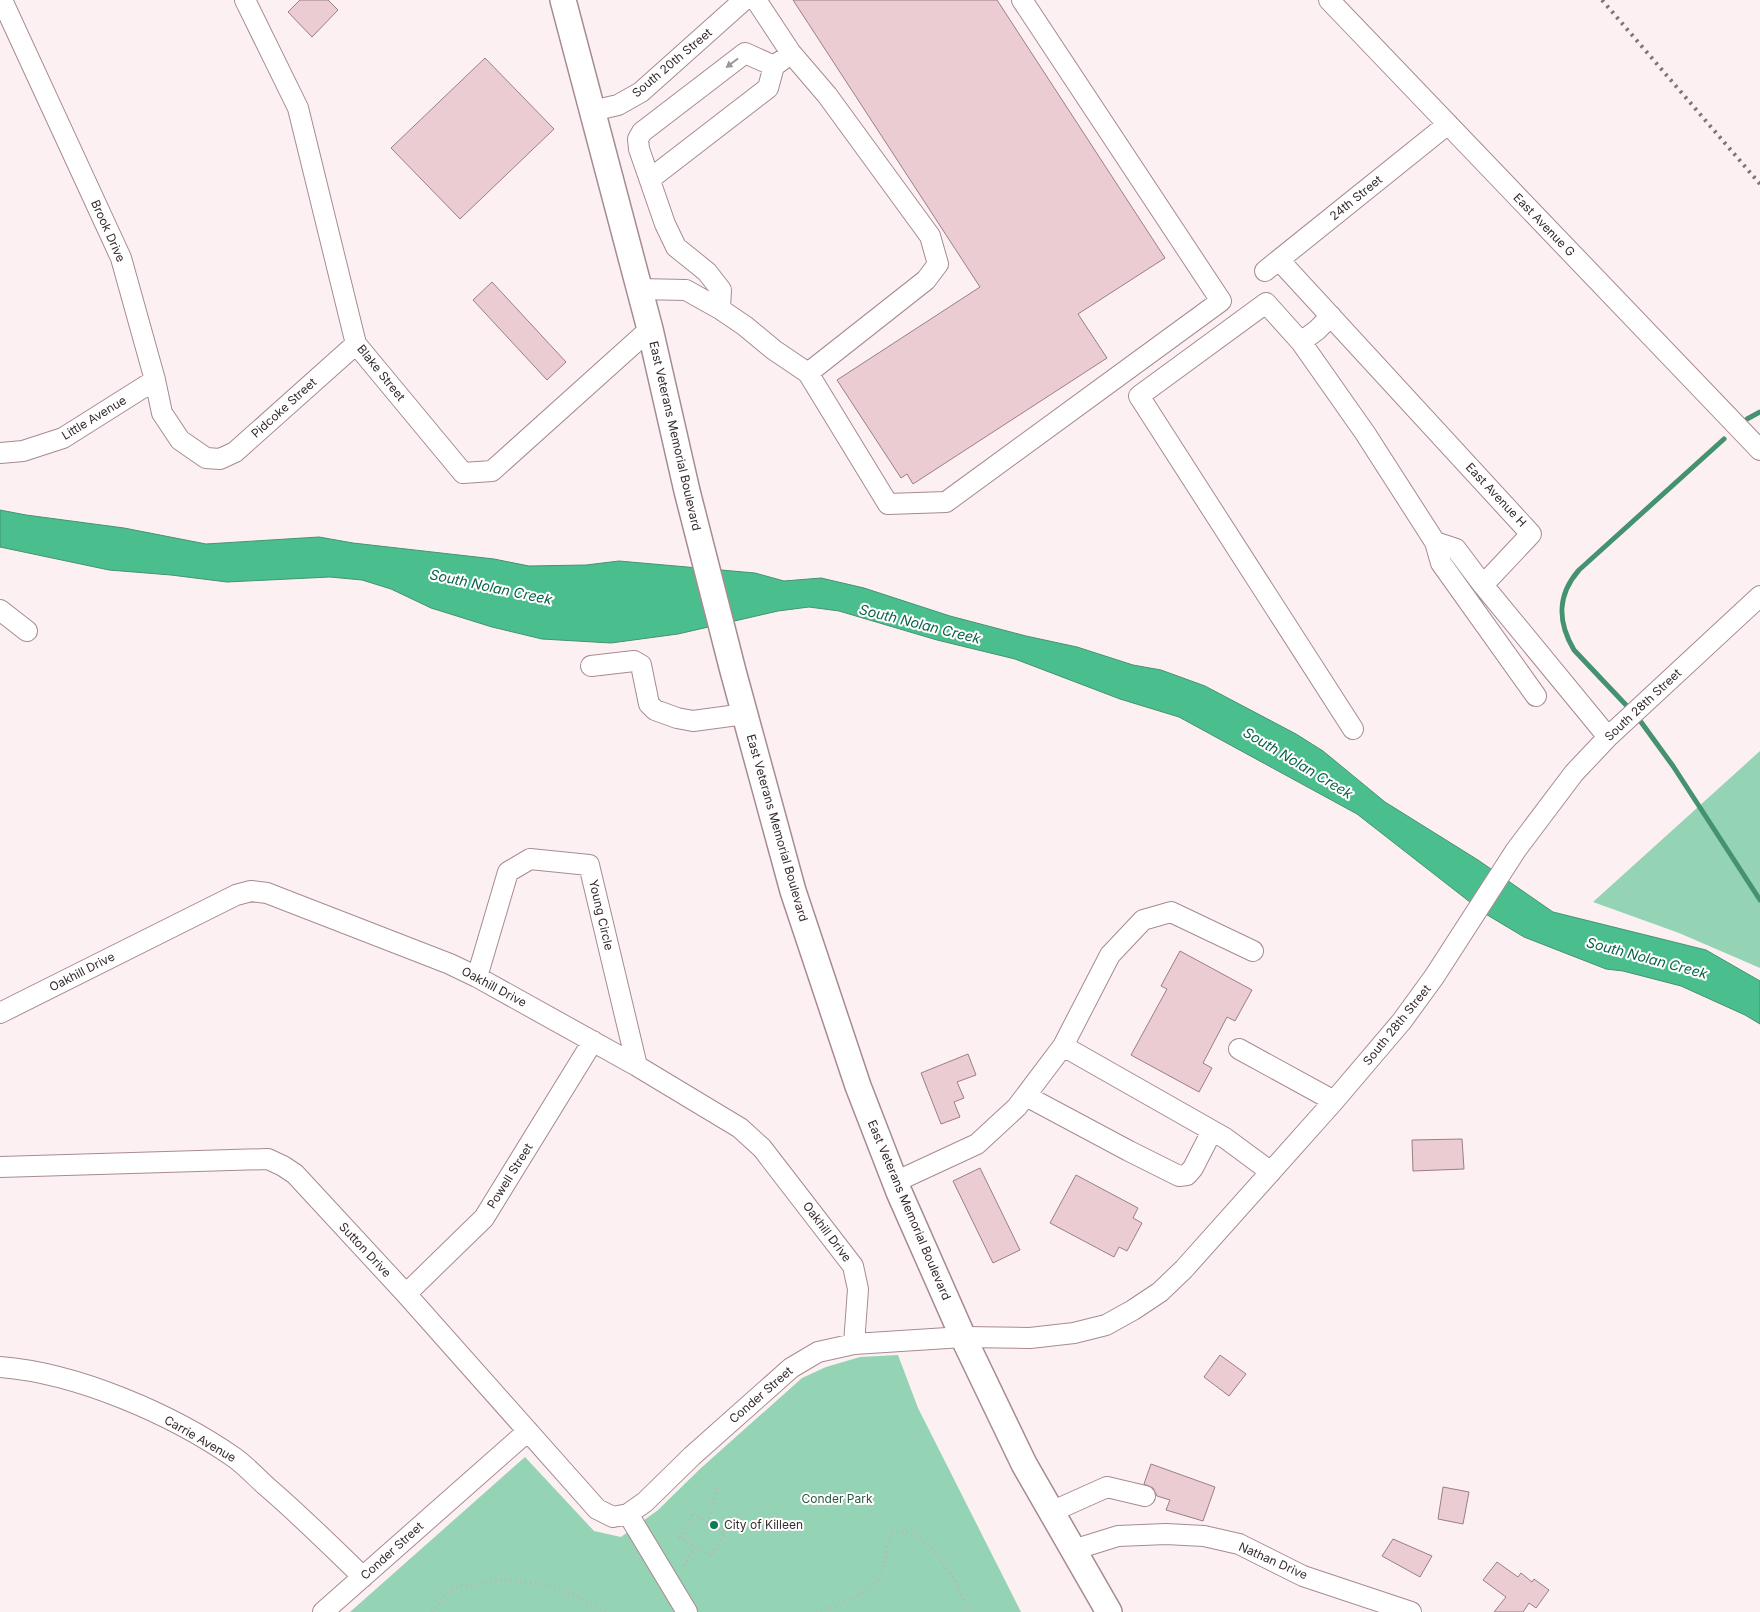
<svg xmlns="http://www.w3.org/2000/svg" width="1760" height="1612" viewBox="0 0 1760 1612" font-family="Inter,sans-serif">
	<rect width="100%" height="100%" fill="#fdf0f3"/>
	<path fill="#94d3b4" d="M1760,751V968L1679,933L1593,902Z
		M898,1355L918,1408L1021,1612H350L525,1457L594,1531L621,1537L658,1510L701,1468L802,1378L826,1367L860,1357Z"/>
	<path fill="#4bbe8e" stroke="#459271" d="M0,510L26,515L124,528L206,544L319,537L353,543L494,559L529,566L586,565L619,561L755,573L784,581L821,578L864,588L950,616L1026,636L1077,647L1133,665L1161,670L1205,686L1296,734L1323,751L1385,802L1478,860L1553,912L1706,950L1760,981V1024L1745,1015L1681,986L1623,971L1606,969L1524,937L1484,913L1357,814L1179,717L1120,699L1015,659L937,640L839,611L809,607L778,611L678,634L611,643L542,639L492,627L431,608L391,589L362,580L330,577L227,582L171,575L109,570L0,547Z"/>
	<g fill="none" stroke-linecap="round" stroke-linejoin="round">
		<path stroke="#459271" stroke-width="5" d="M1747,419L1760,412
			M1626,705L1574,650C1557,621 1557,595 1579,570L1724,439
			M1641,722L1673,766L1760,900"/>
	</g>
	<path fill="#eaccd2" stroke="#9a7f85" d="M300,0H328L338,10L312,37L288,12Z
		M793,0H997L1165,258L1078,314L1107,358L913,484L907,474L901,478L837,380L980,287Z
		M485,58L554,129L460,219L391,148Z
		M492,282L566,362L547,380L473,300Z
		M1180,951L1252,990L1235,1021L1227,1017L1203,1063L1212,1068L1199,1092L1131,1055L1167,989L1161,986Z
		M968,1054L976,1075L957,1082L964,1098L954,1102L960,1117L941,1124L921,1073Z
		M1462,1139L1464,1169L1413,1171L1412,1140Z
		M980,1168L1020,1250L993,1263L953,1181Z
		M1076,1175L1138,1208L1133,1218L1142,1223L1127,1251L1119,1247L1114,1257L1050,1223Z
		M1220,1355L1246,1374L1229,1396L1204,1377Z
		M1151,1464L1215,1487L1203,1521L1166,1510L1170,1500L1157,1496L1153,1488L1144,1484Z
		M1443,1487L1469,1492L1463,1524L1438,1519Z
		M1393,1539L1432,1556L1420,1577L1382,1556Z
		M1497,1562L1518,1577L1521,1573L1532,1582L1534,1579L1549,1590L1536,1608L1529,1603L1523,1612H1494L1506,1597L1483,1580Z"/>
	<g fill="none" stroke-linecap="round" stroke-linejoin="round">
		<g stroke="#a68b91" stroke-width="22">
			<path id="minor" d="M2,0L121,258L155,380L162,413L180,440L206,458L220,459L235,452L356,344
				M245,0L298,108L356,344L463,473L492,471L650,329
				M1329,0L1760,450
				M592,111L618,105L641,92L744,0
				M650,179L768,88L774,66L785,58
				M1279,260L1531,534L1483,585L1608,737
				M1265,271L1448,124
				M639,289L686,290L720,309L745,326L774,350L808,373L926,280L938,264L930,236L827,95L791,53L756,0
				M720,309L721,290L707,272L676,247L665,224L639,149L638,139L642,132L745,53L774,66
				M1331,316L1317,330L1301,342L1266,303L1139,396L1353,729
				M1301,342L1365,433L1435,542L1456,549L1483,585
				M808,373L888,504L946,502L1221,301L1022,0
				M0,453L23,451L63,438L155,380
				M1435,542L1441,563L1536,696
				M0,610L27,631
				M591,666L634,661L641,665L649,704L655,710L677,718L693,721L745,714
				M1253,951L1171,912L1143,920L1110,955L1063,1046L1225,1138L1271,1172
				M477,977L508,872L530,859L589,865L637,1066
				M0,1013L236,895L251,891L267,893L450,964L477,977L637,1066L740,1128L762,1148L853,1266L858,1289L854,1344
				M1239,1049L1334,1101
				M1026,1096L1129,1151L1179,1176L1187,1175L1193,1168L1212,1131
				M0,1167L268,1159L283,1166L295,1174L406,1294L597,1509L613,1517L628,1514L645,1502L692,1456L791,1368L818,1352L854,1344L963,1337L1030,1338L1074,1333L1106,1325L1133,1310L1160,1292L1184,1269L1334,1101L1402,1021L1434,977L1516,850L1574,773L1608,737L1760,596
				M895,1182L977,1144L1017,1107L1063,1046
				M406,1294L484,1218L593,1041
				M0,1367C77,1373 172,1414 235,1458C246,1466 256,1477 266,1486C300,1515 331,1546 363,1577
				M1051,1512L1107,1487L1145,1496
				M628,1514L687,1612
				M1073,1550L1118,1536L1166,1534L1204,1536L1239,1544L1303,1576L1411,1612
				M323,1612L528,1431"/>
		</g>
		<g stroke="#a68b91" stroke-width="28">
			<path id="major" d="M563,0L650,329L687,491L733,671L793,891L858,1086L899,1192L963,1337L1024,1464L1109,1612"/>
		</g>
		<path stroke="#bfb3b5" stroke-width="3" stroke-dasharray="1 4" stroke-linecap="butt" d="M693,1514L725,1533L711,1556L680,1537Z
			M708,1523L718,1485
			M682,1570L695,1546
			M432,1612L450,1590L461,1586L505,1579L546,1585L578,1597L605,1612
			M816,1612C834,1607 875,1592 882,1574C888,1558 882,1549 893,1533L904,1531L915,1535L933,1550L955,1580L969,1612"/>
		<use href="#minor" stroke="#fff" stroke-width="20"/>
		<use href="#major" stroke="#fff" stroke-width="25"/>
		<path stroke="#7f7375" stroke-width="4" stroke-dasharray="2.5 5" stroke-linecap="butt" d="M1602,0L1760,184"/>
	</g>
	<defs><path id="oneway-solid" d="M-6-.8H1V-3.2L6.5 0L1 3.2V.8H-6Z" transform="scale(1.25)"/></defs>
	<use fill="#9a9596" href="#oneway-solid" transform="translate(732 63) rotate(143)"/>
	<circle fill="#0f7b56" stroke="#fff" stroke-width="2" cx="714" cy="1525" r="5"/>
	<g text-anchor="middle" stroke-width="4" stroke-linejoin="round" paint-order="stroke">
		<g font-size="12" fill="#362b2d" stroke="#fff">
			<text transform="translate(672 63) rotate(-40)" y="4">South 20th Street</text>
			<text transform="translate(1356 198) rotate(-39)" y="4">24th Street</text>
			<text transform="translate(1544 225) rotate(46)" y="4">East Avenue G</text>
			<text transform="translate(108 231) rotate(66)" y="4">Brook Drive</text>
			<text transform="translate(381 373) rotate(51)" y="4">Blake Street</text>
			<text transform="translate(284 408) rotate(-42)" y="4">Pidcoke Street</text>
			<text transform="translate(94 418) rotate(-31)" y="4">Little Avenue</text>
			<text transform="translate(675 436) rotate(77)" y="4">East Veterans Memorial Boulevard</text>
			<text transform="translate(1496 495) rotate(47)" y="4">East Avenue H</text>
			<text transform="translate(1643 705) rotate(-43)" y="4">South 28th Street</text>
			<text transform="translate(777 828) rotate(74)" y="4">East Veterans Memorial Boulevard</text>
			<text transform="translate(601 915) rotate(77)" y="4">Young Circle</text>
			<text transform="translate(82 972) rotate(-27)" y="4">Oakhill Drive</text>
			<text transform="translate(494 987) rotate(28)" y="4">Oakhill Drive</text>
			<text transform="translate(1397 1025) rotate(-51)" y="4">South 28th Street</text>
			<text transform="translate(510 1176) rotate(-58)" y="4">Powell Street</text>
			<text transform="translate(909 1210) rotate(67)" y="4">East Veterans Memorial Boulevard</text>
			<text transform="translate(827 1232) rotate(53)" y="4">Oakhill Drive</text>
			<text transform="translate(365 1250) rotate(47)" y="4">Sutton Drive</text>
			<text transform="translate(761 1395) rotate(-41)" y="4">Conder Street</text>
			<text transform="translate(200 1439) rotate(30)" y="4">Carrie Avenue</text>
			<text transform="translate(392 1551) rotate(-42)" y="4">Conder Street</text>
			<text transform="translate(1273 1561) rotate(24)" y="4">Nathan Drive</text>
		</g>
		<g font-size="12" fill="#295743" stroke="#fff">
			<text x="837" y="1503">Conder Park</text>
		</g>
		<g font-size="12" fill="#362b2d" stroke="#fff" text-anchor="start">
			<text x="724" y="1529">City of Killeen</text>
		</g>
		<g font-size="14" font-style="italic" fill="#086445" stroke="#fff">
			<text transform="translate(491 587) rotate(12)" y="5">South Nolan Creek</text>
			<text transform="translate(920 624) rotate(14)" y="5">South Nolan Creek</text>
			<text transform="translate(1298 763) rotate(31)" y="5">South Nolan Creek</text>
			<text transform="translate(1647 958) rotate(15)" y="5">South Nolan Creek</text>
		</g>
	</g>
</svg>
